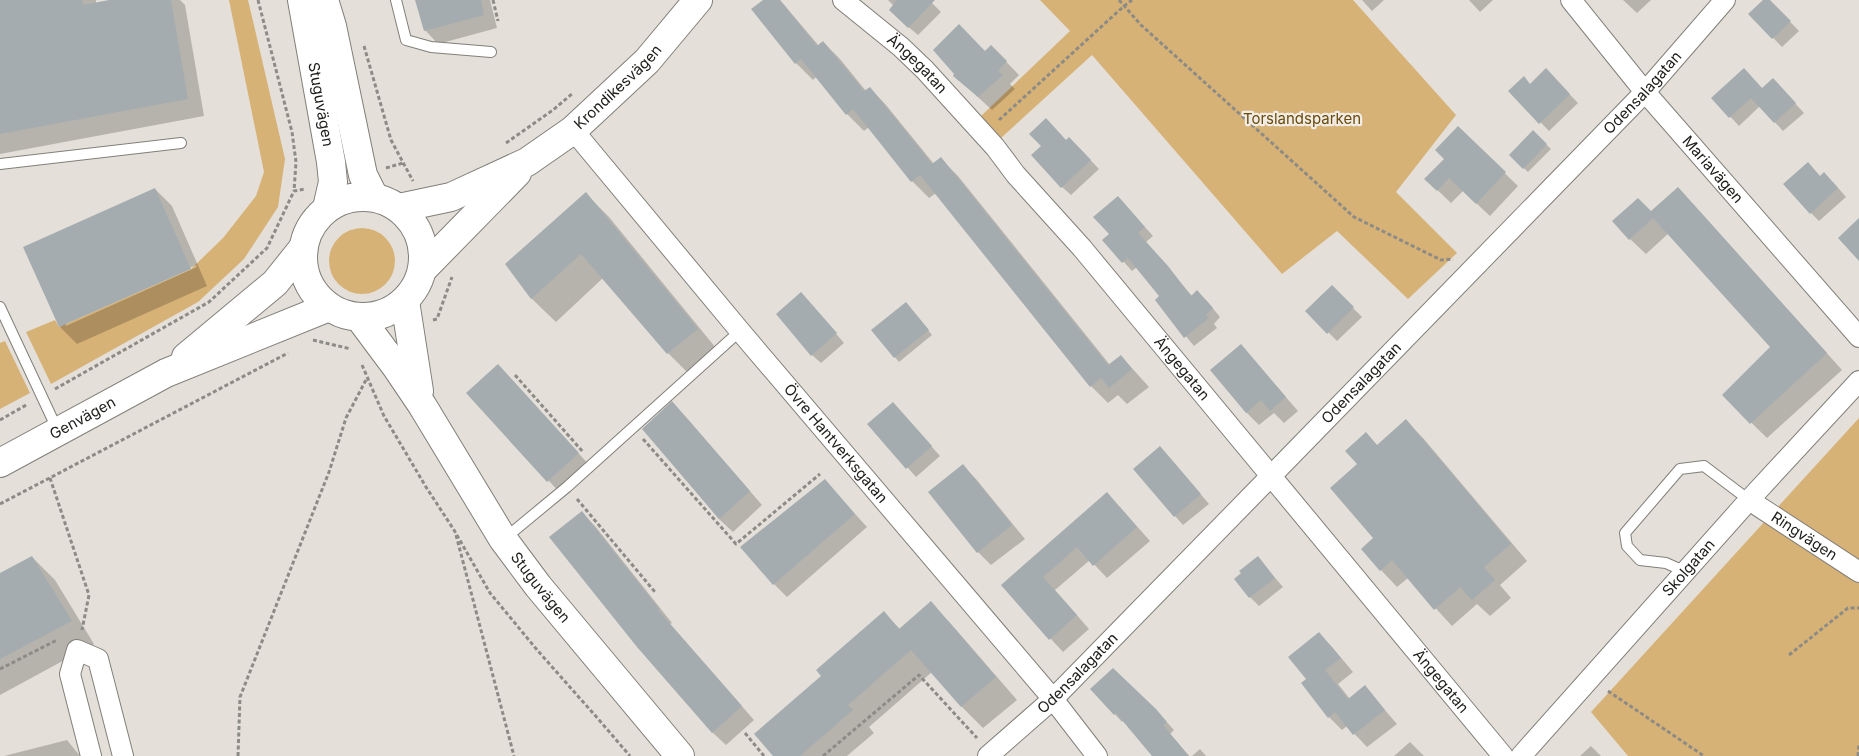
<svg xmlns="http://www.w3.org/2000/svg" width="1859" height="756" viewBox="0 0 1859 756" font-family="Inter,sans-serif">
	<rect width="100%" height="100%" fill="#e4e0d9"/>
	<path fill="#d7b277" d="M229,0H248L253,21L285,159L278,207L244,259L198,302L51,384L26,332L55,320L59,327L191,269L223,238L256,196L264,172Z
		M1040,0H1353L1456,115L1396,192L1457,253L1408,299L1337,231L1282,274L1092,55L1001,138L981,116L1070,31Z
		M329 261a33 33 0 1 1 66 0a33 33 0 1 1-66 0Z
		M5,341L30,393L0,409V343Z
		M1859,418V756H1628L1591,712Z"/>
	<path fill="#0003" fill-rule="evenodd" d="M0,0H96V4L114,0H180L185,5L204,116L0,154Z
		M417,0H490L497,28L438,44L425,30Z
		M765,0H780L819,46L823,42L840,59L866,91L870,88L886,105L934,164L941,159L958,176L1110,365L1121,356L1149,387L1127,404L1118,395L1108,403L1091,386L936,193L929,198L912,181L869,127L864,131L847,114L817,76L813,80L796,63Z
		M888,0H929L941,12L918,35L899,19L894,6Z
		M1362,0H1384L1372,11Z
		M1469,0H1493L1480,12Z
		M1623,0H1651L1637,13Z
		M1765,0H1769L1799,31L1782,47L1750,14Z
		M991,46L1019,75L1010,84L1015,89L992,110L955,76Z
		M1555,79L1578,103L1549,131L1510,91Z
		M1781,88L1804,113L1783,131L1760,106L1739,126L1713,98L1762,89Z
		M1458,128L1518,186L1490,216L1463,191L1451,203L1426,179L1445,159Z
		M1533,132L1551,149L1528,172L1510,155Z
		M1067,141L1078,147L1099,169L1071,195L1062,187Z
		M1821,177L1833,182L1846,197L1819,221L1811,213Z
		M155,189L172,206L207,286L77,344L60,327ZM196,265L197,267L66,326V323Z
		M585,193L609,217L720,353L691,376L668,353L603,278L556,322L532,299L507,264Z
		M1693,204L1842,370L1767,438L1723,395L1772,347L1669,233L1646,254L1630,239L1651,212Z
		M1126,206L1153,236L1146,242L1192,296L1206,300L1220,317L1214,324L1217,328L1194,346L1156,300L1161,297L1137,267L1132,271L1104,240L1111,235Z
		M1332,287L1362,317L1337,341L1307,311Z
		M810,303L844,343L821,363L812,355Z
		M910,308L932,335L899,362L873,331Z
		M1241,346L1298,411L1284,423L1274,413L1259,425L1246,412Z
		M511,379L591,467L561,494L468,393Z
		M901,412L940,456L916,477L869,424Z
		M685,416L762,505L733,532L719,519L644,429Z
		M1406,421L1423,438L1527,561L1500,585L1511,598L1490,616L1477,604L1452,626L1408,578L1397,587L1381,570L1359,464L1366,434L1378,446Z
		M1169,457L1209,504L1183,525L1175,516Z
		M963,466L976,479L1025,539L991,565L978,552L930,492Z
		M825,481L867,527L787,597L774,584Z
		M1120,507L1150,541L1107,578L1090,560L1055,590L1089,629L1063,652L1002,586Z
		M582,513L595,526L672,623L670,624L754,720L726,745L712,732Z
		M32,557L55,580L94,644L0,695V574Z
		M1258,558L1283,587L1259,606L1250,597Z
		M931,603L952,625L1017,700L983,728L962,707L932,672L869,727L874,733L847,756H774L823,676L884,613L900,629Z
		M1319,634L1332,647L1353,672L1338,684L1350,699L1365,687L1397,724L1367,747L1347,726L1342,730L1329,717L1308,679Z
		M1092,689L1164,719L1174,730L1170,734L1189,756H1157L1124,720L1122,722Z
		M67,740L80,756H4Z
		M1410,742L1424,756H1394Z
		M1591,746L1601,756H1580Z
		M1200,749L1206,756H1192Z"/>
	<path fill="#a4acaf" d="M0,0H82L83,5L109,0H171L188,99L0,134Z
		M415,0H481L484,15L424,31Z
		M763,0H780L817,46L823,41L864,91L870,87L932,164L941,157L1108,365L1121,355L1132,369L1109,388L1101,378L1090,387L920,175L911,182L853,109L846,115L801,59L795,64L751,9Z
		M897,0H935L908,28L889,10Z
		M1763,0H1770L1791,21L1772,39L1748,14Z
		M959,24L985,51L991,45L1007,61L998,71L1003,75L978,97L953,76L954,74L933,50Z
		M1546,68L1570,94L1539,124L1508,91L1524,76L1530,84Z
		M1744,68L1762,88L1773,78L1796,103L1774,123L1751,98L1729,118L1711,98Z
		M1046,118L1066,140L1069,137L1091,160L1061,188L1031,155L1041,146L1029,134Z
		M1458,126L1506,172L1476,204L1449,178L1437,191L1424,179L1444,159L1435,150Z
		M1533,130L1547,144L1523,169L1509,155Z
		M1808,162L1820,176L1824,172L1838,188L1810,214L1783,184Z
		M1678,187L1827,353L1750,424L1722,395L1770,347L1653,218L1629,240L1612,221L1638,198L1651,211Z
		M155,188L191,269L59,327L23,247Z
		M586,192L698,329L667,354L581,254L531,299L505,264Z
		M1118,196L1145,227L1138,233L1168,266L1191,296L1197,290L1213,308L1206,315L1209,318L1184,338L1155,300L1159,296L1128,258L1122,263L1102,240L1109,234L1093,217Z
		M1859,218V261L1838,238Z
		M1332,285L1354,307L1327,334L1305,311Z
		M801,292L837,333L811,356L776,314Z
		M906,302L929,330L894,358L871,330Z
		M1241,344L1286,397L1270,411L1261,400L1246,413L1210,370Z
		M498,364L579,453L547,482L466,393Z
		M672,401L750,491L719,519L642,429Z
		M893,402L932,446L906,469L867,424Z
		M1406,419L1511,544L1484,567L1495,580L1472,600L1460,587L1434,610L1392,560L1380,571L1361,549L1373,538L1330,488L1357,464L1345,451L1366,432L1377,445Z
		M1160,446L1201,494L1174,517L1133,469Z
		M963,464L1012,525L977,553L928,492Z
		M825,479L855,514L773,585L740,547Z
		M1107,492L1137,527L1093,566L1077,547L1043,577L1077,615L1049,640L1001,585Z
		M582,511L659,609L658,610L742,706L712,733L637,647L549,537Z
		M32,556L72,621L0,659V573Z
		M1258,556L1275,578L1249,598L1234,579L1241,573L1239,571Z
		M931,601L996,677L961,707L911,650L848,705L853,710L800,756H773L754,734L821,676L816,670L884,611L899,629Z
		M1319,632L1341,658L1325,670L1348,699L1365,685L1385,710L1353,735L1335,712L1328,718L1301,683L1306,679L1288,657Z
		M1113,668L1156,709L1167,722L1163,725L1189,756H1152L1116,713L1114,715L1090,689Z"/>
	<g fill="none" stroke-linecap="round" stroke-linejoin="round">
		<g stroke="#827f79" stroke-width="12">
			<path id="lane" d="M396,0L406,40L431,47L491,52
				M0,164L181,143
				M0,307L58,431
				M504,539L567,487L740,331
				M1686,572L1666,563L1640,560L1627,546L1625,533L1680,469L1704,466L1749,500"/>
		</g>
		<g stroke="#827f79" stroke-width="22">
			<g id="street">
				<path id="s1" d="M843,0L901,47L925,70L995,147L1016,175L1082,248L1503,756"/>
				<path id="s2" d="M1571,0L1645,92L1859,337"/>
				<path id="s3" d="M573,130L740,331L1053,699L1097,756"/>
				<path id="s4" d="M1749,500L1859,572"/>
				<path d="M91,756L70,674L77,650L98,659L123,756"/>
				<path id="s5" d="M988,756L1053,699L1271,476L1645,92L1725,0"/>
				<path id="s6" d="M1521,756L1749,500L1859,381"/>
			</g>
		</g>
		<g stroke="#827f79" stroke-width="30">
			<g id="secondary">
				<path id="s7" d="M302,0L331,162L333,182L327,208"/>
				<path d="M324,0L332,26L363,175L374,197"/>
				<circle cx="363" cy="257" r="60"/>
				<path id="s8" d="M399,208L451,197L527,162L573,130L647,61L698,0"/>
				<path d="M422,270L517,173"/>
				<path d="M405,301L419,391"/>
				<path id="s9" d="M359,317L397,368L422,405L503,539L538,586L680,756"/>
				<path d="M186,357L275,283L303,248"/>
				<path id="s10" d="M0,463L166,373L329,307"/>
			</g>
		</g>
		<path stroke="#8d8b85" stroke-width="3" stroke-dasharray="4 2.5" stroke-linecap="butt" d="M258,0L292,132L296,162L294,191
			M493,0L498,21
			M1119,0L1141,25L1354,217L1441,260L1453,259
			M364,46L391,140L413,181
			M999,120L1124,6L1132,0
			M506,143L553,110L573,93
			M386,168L403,163
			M433,320L437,319L452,277
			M313,340L351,349
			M362,365L384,416L426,487L454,530L490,593L538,651L600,721L630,756
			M515,375L583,452
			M55,389L209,302L267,248L294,191L305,189
			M0,420L28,404
			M643,439L736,544L820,474
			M50,478L89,595L82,630
			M577,499L655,592
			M0,504L288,353
			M456,535L514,756
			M1789,655L1848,608H1859
			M0,669L57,640
			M1608,691L1704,756
			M745,733L764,756
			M238,756L240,697L329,472L346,418L367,378
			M823,756L919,675L977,738
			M1858,756L1859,743"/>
		<use href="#lane" stroke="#fff" stroke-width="10"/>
		<use href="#street" stroke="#fff" stroke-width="20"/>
		<use href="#secondary" stroke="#fff" stroke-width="28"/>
	</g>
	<g text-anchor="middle" stroke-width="4.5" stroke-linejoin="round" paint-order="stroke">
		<g font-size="15" fill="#1d1c19" stroke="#f1ede6">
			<text dy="5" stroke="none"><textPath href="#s1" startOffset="98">Ängegatan</textPath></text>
			<text dy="5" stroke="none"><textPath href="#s8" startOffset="255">Krondikesvägen</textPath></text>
			<text dy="5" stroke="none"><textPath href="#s5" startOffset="932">Odensalagatan</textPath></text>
			<text dy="5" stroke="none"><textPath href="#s7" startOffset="106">Stuguvägen</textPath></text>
			<text dy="5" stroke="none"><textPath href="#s2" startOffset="221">Mariavägen</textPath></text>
			<text dy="5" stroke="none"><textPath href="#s1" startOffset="502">Ängegatan</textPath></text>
			<text dy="5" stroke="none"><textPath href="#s5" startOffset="528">Odensalagatan</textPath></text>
			<text dy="5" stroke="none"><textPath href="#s10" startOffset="94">Genvägen</textPath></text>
			<text dy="5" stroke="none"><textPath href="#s3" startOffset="409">Övre Hantverksgatan</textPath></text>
			<text dy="5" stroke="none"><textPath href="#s4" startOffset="66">Ringvägen</textPath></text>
			<text dy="5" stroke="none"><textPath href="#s6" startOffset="252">Skolgatan</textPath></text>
			<text dy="5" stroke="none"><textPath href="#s9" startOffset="326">Stuguvägen</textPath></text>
			<text dy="5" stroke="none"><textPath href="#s5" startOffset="122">Odensalagatan</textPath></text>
			<text dy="5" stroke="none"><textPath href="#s1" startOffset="908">Ängegatan</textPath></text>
		</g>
		<g font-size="15" fill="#6a4a09" stroke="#f1ede6">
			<text x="1302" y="124">Torslandsparken</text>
		</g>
	</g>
</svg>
